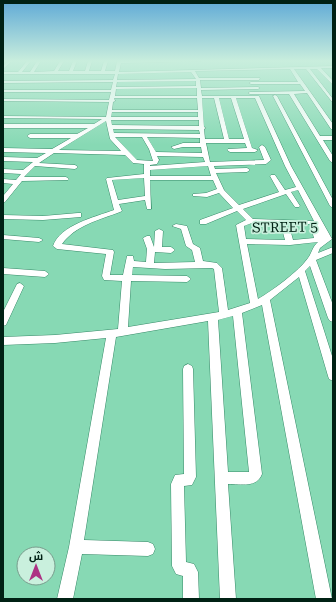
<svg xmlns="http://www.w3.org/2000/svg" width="336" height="602" viewBox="0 0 336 602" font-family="'Roboto Serif',Cairo,serif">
	<rect width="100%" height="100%" fill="#87d9b4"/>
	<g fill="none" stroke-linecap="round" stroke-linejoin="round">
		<g stroke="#368a68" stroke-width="1">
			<path id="minor" d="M8,61H12L3,69V66Z
				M27,61H31L22,72H30L37,61H41L34,72L54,71L60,61H64L58,71H69L73,61H77L73,71H85L88,61H92L89,71H101L104,61H108L105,71H115L117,61H201L121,63L119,72L333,66V68H321L333,81V85L317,69H310L333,99V103L306,69H294L333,124V130L331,129L307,93L294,94L320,136H333V140H323L333,156V163L330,161L289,94H250L248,93L250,92L305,91L300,84H251L249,83L251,82H298L290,69L195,71L199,78H260L259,80H200L201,88L258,87L260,88L258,89L201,90L202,96H259L291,166L332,239L320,248L318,253L333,247V253L316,260L333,305V322L330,321L328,318L310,266L305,271L333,359V381L329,379L328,376L299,277L270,300L332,599H316L262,305L242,313L262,474C257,488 241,484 228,484L236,599H220L208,321L116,337L84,540L148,542L153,544L155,549L153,554L148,556L82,554L73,599H57L69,547L106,338L55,343L3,345V337L55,335L118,329L122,281L104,280L102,276L106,254L57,249L53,246C60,225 95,217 114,210L106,179L107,178L144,174V164L133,163L125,155L54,153L39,163L75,165L78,167L75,169L35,166L24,177H66L69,179L68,180L22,181L5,202L3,203V196L13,184L3,183V179L16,180L21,174L3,173V169L23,170L33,162L3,161V157L37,158L46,153L3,152V148L52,149L71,138H30L27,136L30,134H77L88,128H3V124H94L102,119L3,118V116L106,117L109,102L3,101V99L109,100L111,92H3V90H111L113,82L3,83V81L113,80L115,74H3V72H18ZM191,72L196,79L117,80L118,74ZM196,81V86L116,87L117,82ZM197,88V96H115L116,89ZM114,98H197L198,110H112L113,102L115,101ZM202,98H214L224,139H205L204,129L206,128L204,127ZM219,98H231L244,139H229ZM236,98H255L285,166L296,187L285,190L275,175H271L270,176L279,192L239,205L224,190L216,173L247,172L250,170L247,168L215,169L214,166L266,164L271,160L265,147L262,145L259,147L264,160L210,162L206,143H245L247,148L228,149L227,150L230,152H255L258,150L252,148ZM112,112H198V117H111ZM111,120H199V126L112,125ZM106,121L110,139L121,151L59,150ZM113,129L199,130L200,134L114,133ZM115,137H142L149,149L153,161L137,160ZM147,137L200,138V143H183L171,147L174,149L183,147H201L202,153L156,152ZM157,156L203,157L205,162L150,166V165L157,164L159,160ZM208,166L211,176H150V170ZM144,178L145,196L118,200L112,180ZM150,180H213L217,189L206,193L193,194V196L207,197L219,193L233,208L200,220V224H206L237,211L246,220L236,225L250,303L228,310L222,268L217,263L203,261L200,248L193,244L187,226L176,224L172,226L181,229L186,246L192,250L195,262L154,263L155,252L171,253L175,250L171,247H162L163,231L159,229L155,231L154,247L150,236H147L143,238L147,249L146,262L134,261L133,256H127L123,275H110L114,252L113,250L62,244C76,225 99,220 120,212L122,211L119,204L145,200L147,209H151ZM298,190L314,221L253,219L243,209L286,194L295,207H299L300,206L291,192ZM252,223L310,224L314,238L293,240L290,229L286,227L282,229L285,240L246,239L244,226ZM318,242C312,247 312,253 308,258C299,271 272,291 258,299L247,244L290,245ZM133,267L165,269L212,268L214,269L219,312L128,327L131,281L187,282L191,279L187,276L132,275ZM233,316L249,472H228L218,320Z
				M275,95L277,96L333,200V208L330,206L273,96Z
				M78,213H81V217L43,220L3,219V215L43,216Z
				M3,235L39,238L43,240L39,242L3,239Z
				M3,268L45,271L49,274L45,277L3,274Z
				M20,283L24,286L6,325L3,326V312L17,284Z
				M188,364L192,366L193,369L196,477L192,485L184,486L186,562L194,564L198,572L199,599H183V576L176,574L172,566L171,484L175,475L184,474L183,369L184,366Z"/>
		</g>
		<use href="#minor" fill="#fff" fill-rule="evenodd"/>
	</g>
	<linearGradient id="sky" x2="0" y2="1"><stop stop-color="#5faad6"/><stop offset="0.42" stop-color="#c9eedd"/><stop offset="1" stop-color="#c9eedd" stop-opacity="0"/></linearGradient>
	<rect width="336" height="145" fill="url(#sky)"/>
	<g text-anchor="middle" stroke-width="3.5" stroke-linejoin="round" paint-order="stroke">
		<g font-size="14" fill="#002114" stroke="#c9f0dd">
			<text transform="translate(285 227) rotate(-1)" y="5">STREET 5</text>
		</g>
	</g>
	<rect width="336" height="602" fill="none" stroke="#002114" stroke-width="8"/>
	<g transform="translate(36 566)"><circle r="19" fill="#c9f0dd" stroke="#799d8d"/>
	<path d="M0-3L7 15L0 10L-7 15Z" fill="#ad3284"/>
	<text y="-6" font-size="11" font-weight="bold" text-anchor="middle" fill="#002114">ش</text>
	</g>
</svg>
